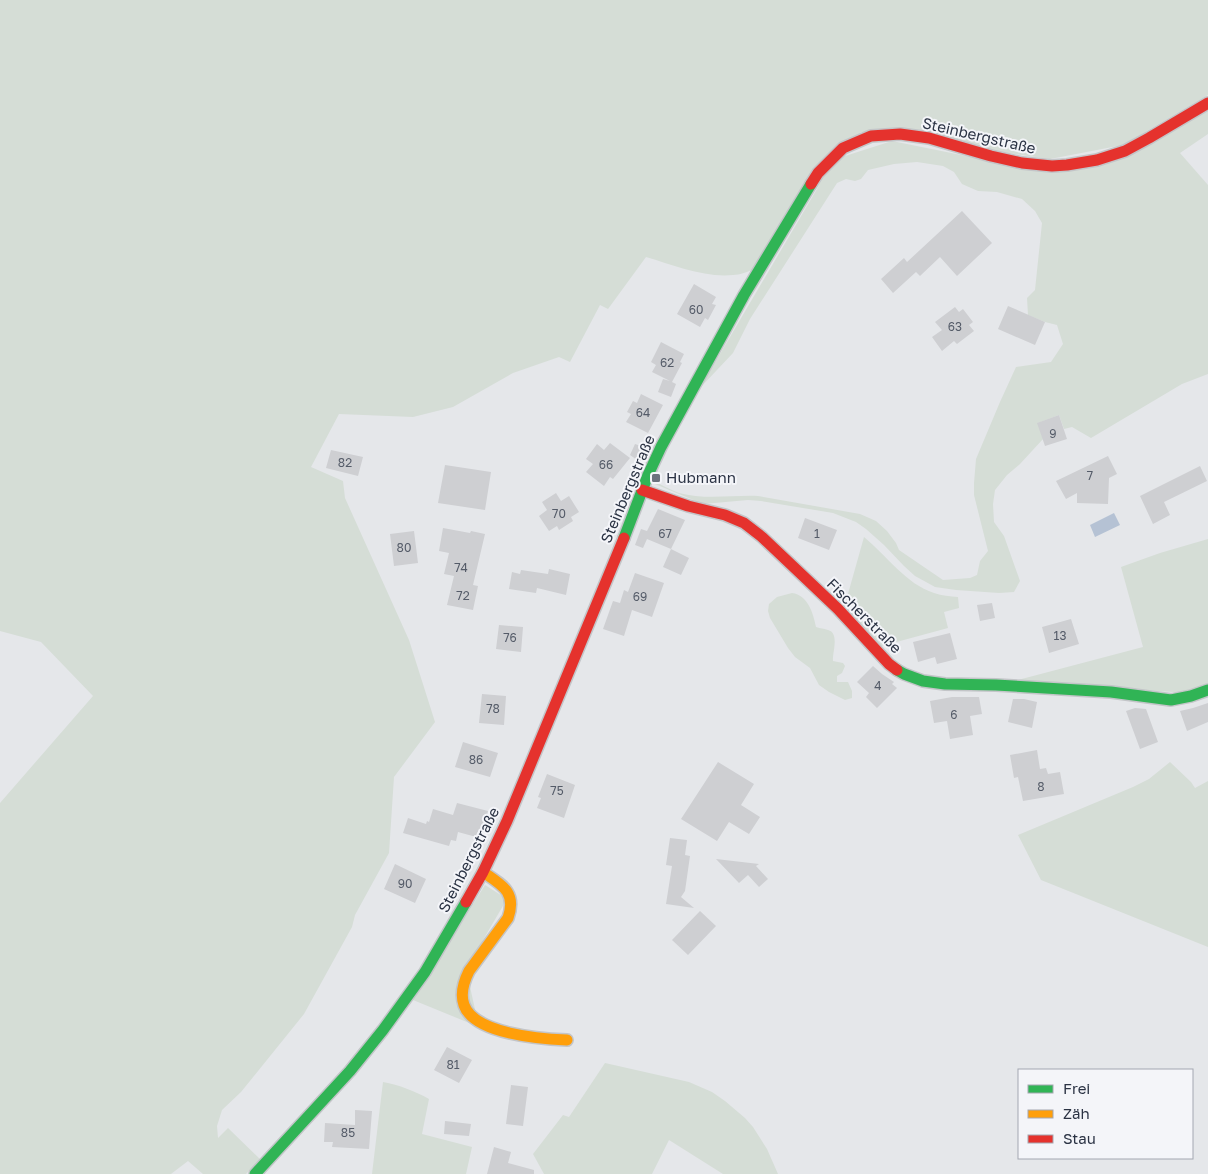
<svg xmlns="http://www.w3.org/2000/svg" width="1208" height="1174" viewBox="0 0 1208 1174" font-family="'Golos Text',sans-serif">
	<rect width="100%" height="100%" fill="#e5e7ea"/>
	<path fill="#d5ddd6" d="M0,0H1208V95L1123,145L1050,159L861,132L752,270C746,272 740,275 733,275C705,278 673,265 646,257L608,309L600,305L570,362L559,357L513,373L453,407L413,417L339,414L311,467L343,481L345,498L409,640L435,722L394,777L389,853L355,915L352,927L304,1014L241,1092L222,1110L217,1126L218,1138L228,1128L260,1159L246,1174H203L188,1161L171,1174H0V803L93,696L41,642L0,631Z
		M1208,110V134L1180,153L1208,185V374L1182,384L1091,438L1072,427L1064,429L1059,415L1038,423L1043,439L1020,464L1007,475L995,490L993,504L994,522L1004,536L1020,581L1014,592L999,593L956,590L935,587L926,582L915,576L904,566L884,545L866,529L856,522L833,513L761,501L748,500L703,504L655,484L654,481C662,485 671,490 679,493C704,500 732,495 758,496L860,514L876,521L887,531L896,543L899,550L943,580L970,578L977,575L980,561L988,551L974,495V483L976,459L1000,402L1016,367L1051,362L1063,344L1057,325L1045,322L1028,315L1027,298L1035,290L1042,223L1035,211L1022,199L997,192L978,191L962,184L954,172L943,166L917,162L894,164L868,170L861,179L855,181L846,179L837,183L750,319L733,353L700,388L824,177L842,157L892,141L1050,173Z
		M864,537C887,556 906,584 934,593C942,596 950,596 958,597L959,608L944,612L948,628L878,647L840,607L846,601Z
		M1208,539V687L1190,693L1010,682L1143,647L1121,567L1160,553Z
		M792,593C808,595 813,613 816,627C821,629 823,628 828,630C840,633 832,653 833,661L843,663L845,666L842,673L837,676V682H848L852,691V698L845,700L829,692L819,685L810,668L795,657L788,648L770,618L768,611L769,604L777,597Z
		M1170,762L1191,782L1195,788L1208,781V947L1041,880L1018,835L1133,787L1149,779Z
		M485,885L507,899L466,969L479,1027L413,1000Z
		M605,1063L689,1082L712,1092L725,1101L745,1118L753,1127L767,1149L778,1174H723L669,1140L652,1174H544L533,1154L563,1115L569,1117Z
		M383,1082C399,1085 415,1091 429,1099L422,1134L472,1147L466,1174H372Z"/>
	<path fill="#b5c2d4" d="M1114,513L1120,525L1095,537L1090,525Z"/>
	<path fill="#cecfd2" d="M962,211L992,243L957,276L940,257L920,276L916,272L893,293L881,279L904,258L907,262Z
		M694,284L716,297L712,304L716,305L708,320L705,318L700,327L677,314Z
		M1008,306L1045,322L1035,345L998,329Z
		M955,307L959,312L963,309L973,322L969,325L974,331L957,344L954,341L942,351L932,337L942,330L935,322Z
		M661,342L684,354L680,362L682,363L672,382L676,384L671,397L658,392L663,379L670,381L652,372L656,365L651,362Z
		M641,394L663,405L648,433L626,422L631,414L627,412L633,401L637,403Z
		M1059,415L1067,439L1045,446L1037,423Z
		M610,443L630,458L613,479L610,477L604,486L586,472L593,464L586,459L597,444L604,450Z
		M635,444L647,448L640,462L630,455Z
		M331,450L363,457L358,476L326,468Z
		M1108,456L1117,474L1109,478L1108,504L1077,503V493L1066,499L1056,481Z
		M445,465L491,472L485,510L438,503Z
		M1200,466L1207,481L1164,502L1170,515L1153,524L1140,496Z
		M556,493L561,501L569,496L579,512L571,517L573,521L559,530L557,526L549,531L539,516L547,510L542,502Z
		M658,509L685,520L671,549L647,539L643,548L635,545L641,529L647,531Z
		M805,518L837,530L829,550L798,538Z
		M443,528L470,533L471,531L485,534L473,585L478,586L473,610L447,605L454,576L444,574L449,553L439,551Z
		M414,531L418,563L394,566L390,534Z
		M671,549L689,558L681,575L663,567Z
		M549,569L570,574L566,595L537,588L536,593L509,589L512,572L520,574L521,570L548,574Z
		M635,573L664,583L652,617L632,610L624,636L603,629L613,601L620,603L624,590L628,592Z
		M992,603L995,618L980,621L977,605Z
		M1071,619L1079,644L1049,653L1042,627Z
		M499,625L523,627L521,652L496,649Z
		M950,633L957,659L937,664L935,657L918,662L913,642Z
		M873,666L882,674L894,682L892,684L897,688L877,708L866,697L869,693L857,682Z
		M482,694L506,696L504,725L479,723Z
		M952,697H979L982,714L970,716L973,735L950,739L947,721L934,723L930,701Z
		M1013,699H1024L1037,702L1032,728L1008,722Z
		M1208,703V722L1187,731L1180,711L1193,708Z
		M1135,708L1146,709L1158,742L1140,749L1126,711Z
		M463,742L498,753L490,777L455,767Z
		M1037,750L1040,769L1046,768L1048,774L1060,772L1064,794L1023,801L1018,777L1014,778L1010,755Z
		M718,762L754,784L741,805L760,817L749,834L729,822L717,841L681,819Z
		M547,774L575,785L564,818L537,808L541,798L538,797Z
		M457,803L488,811L480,838L458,832L456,841L451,840L449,846L403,833L408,818L426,824L427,821L429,822L433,809L453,815Z
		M670,838L687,840L685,855L690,856L685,891L681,897L694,908L666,904L672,866L666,865Z
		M716,859L759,864L756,866L768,879L759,887L748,875L739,883Z
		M395,864L426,879L415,903L384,889Z
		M700,911L716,926L688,955L672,940Z
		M447,1047L472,1060L459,1083L434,1070Z
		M511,1085L528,1087L523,1126L506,1124Z
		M355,1110L372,1111L369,1149L332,1147L333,1142H324L325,1123L355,1125Z
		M445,1121L471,1124L469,1136L444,1134Z
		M494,1147L511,1152L508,1163L534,1170V1174H487Z"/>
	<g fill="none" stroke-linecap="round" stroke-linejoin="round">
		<g stroke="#c3c5c8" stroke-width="14">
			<path id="fast" d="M624,538L648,475L661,447L744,295L811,184
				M897,670L904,674L923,681L945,684L996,685L1111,692L1171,700L1191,696L1208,690
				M255,1174L350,1071L383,1030L425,972L466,902"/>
		</g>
		<g stroke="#c3c5c8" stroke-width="14">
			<path id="slow" d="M483,872C502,885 517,892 508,918L469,971C464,981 460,994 464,1005C474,1034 541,1039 567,1040"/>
		</g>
		<g stroke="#c3c5c8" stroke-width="14">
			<path id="jam" d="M811,184L818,173L843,148L871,136L900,134L929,138L991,156L1022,163L1052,166L1067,165L1097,160L1125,151L1149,138L1208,103
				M642,490L688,506L725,515L744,523L762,537L838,609L889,664L897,670
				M466,902L483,872L507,821L624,538"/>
		</g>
		<use href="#fast" stroke="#30b455" stroke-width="11"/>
		<use href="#slow" stroke="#ff9f0a" stroke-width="11"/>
		<use href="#jam" stroke="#e5322d" stroke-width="11"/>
	</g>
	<rect fill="#6c727e" stroke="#f4f5f9" stroke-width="2" x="651" y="473" width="10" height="10" rx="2.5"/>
	<g text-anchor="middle" stroke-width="4" stroke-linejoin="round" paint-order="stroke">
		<g font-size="12" fill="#545b68">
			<text x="696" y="314">60</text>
			<text x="955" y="331">63</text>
			<text x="667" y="367">62</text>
			<text x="643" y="417">64</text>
			<text x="1053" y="438">9</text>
			<text x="345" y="467">82</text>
			<text x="606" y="469">66</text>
			<text x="1090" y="480">7</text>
			<text x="559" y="518">70</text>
			<text x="665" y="538">67</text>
			<text x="817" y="538">1</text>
			<text x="404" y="552">80</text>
			<text x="461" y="572">74</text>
			<text x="463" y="600">72</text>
			<text x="640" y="601">69</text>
			<text x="1060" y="640">13</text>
			<text x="510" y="642">76</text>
			<text x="878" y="690">4</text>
			<text x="493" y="713">78</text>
			<text x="954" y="719">6</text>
			<text x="476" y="764">86</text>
			<text x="1041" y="791">8</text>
			<text x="557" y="795">75</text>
			<text x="405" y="888">90</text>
			<text x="453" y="1069">81</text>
			<text x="348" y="1137">85</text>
		</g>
		<g font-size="15" fill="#2b3344" stroke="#f4f5f9">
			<text transform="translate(979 136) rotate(13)" y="5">Steinbergstraße</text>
			<text transform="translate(628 489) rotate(-67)" y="5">Steinbergstraße</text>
			<text transform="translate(864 616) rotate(45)" y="5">Fischerstraße</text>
			<text transform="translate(469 860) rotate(-63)" y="5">Steinbergstraße</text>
		</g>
		<g font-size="15" fill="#2b3344" stroke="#f4f5f9" text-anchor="start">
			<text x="666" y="483">Hubmann</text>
		</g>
	</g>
	<rect x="1018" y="1069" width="175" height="90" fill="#f4f5f9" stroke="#a4a7b1"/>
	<rect x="1028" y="1085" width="25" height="8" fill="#30b455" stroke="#a4a7b1"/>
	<text x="1063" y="1094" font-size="15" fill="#2b3344">Frei</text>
	<rect x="1028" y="1110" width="25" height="8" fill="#ff9f0a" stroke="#a4a7b1"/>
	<text x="1063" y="1119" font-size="15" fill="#2b3344">Zäh</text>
	<rect x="1028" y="1135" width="25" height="8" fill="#e5322d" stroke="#a4a7b1"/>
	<text x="1063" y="1144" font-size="15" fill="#2b3344">Stau</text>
</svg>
